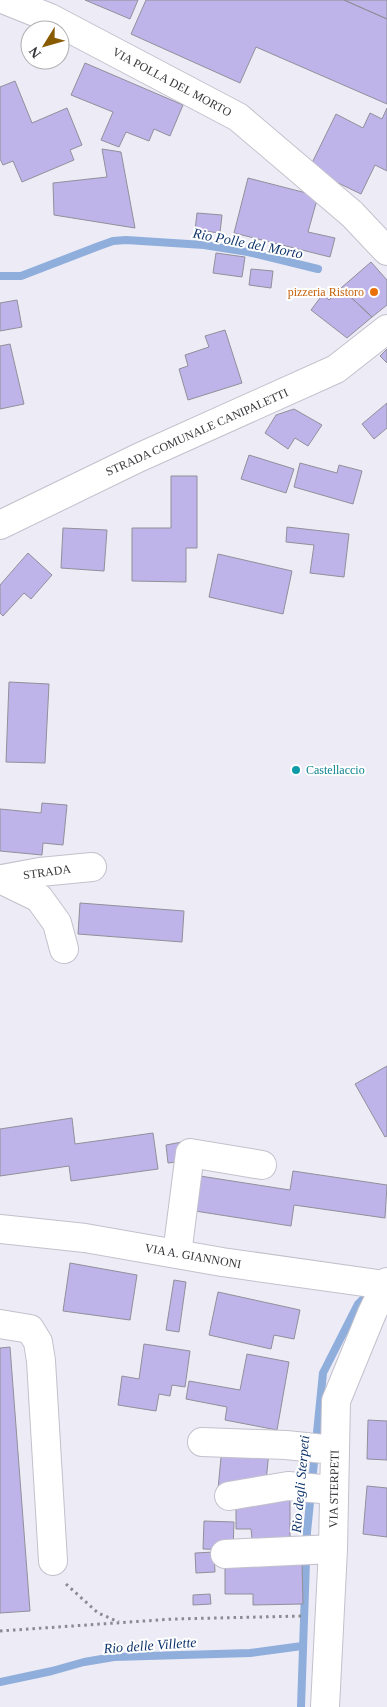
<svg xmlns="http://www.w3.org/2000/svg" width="387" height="1707" viewBox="0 0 387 1707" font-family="Georgia,serif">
	<rect width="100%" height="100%" fill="#ecebf6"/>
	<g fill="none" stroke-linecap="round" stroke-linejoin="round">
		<path stroke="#8faedb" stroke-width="8" d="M0,276H21L99,246L113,241L126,240L204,245L248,252L318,269
			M0,1682L52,1671L84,1662L114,1657L250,1653L302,1646
			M301,1707L307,1532L323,1373L358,1304L363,1299L373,1302"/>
	</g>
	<path fill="#beb4e9" stroke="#91909a" d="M85,0H138L130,19Z
		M146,0H344L387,19V104L256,47L240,83L131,34Z
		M344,0H387V19Z
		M85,63L183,105L170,136L154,129L149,141L126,132L119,147L101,140L113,112L71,95Z
		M15,81L32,123L67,108L82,145L70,150L74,160L22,182L13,161L3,165L0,159V87Z
		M387,108V171L375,165L361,194L309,169L336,114L363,128L370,113L382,119Z
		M102,149L121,152L135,228L54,215L53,183L107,177Z
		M248,178L318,196L308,232L335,238L330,257L234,233Z
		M197,213L222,215L220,233L195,230Z
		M216,253L245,257L242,277L213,273Z
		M371,262L387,280V305L372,317L341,288Z
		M251,269L273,271L271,288L249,285Z
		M341,288L372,317L347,338L311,310L323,294L329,300Z
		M17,300L22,327L0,331V303Z
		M225,330L242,383L188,400L179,369L188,366L185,355L209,347L205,336Z
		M10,344L24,404L0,409V346Z
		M387,349V363L380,356Z
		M387,403V428L374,439L362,424Z
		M294,409L322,425L308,446L295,438L288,449L265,433L276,415Z
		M249,455L294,469L286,493L241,479Z
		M300,463L337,473L339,465L362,471L353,504L294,487Z
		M171,476H197V548H186V582L132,581V528H171Z
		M287,527L349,534L344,577L310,573L314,545L286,542Z
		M63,528L107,530L104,571L61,568Z
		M28,553L52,575L31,599L24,593L3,616L0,613V585Z
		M218,554L292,571L283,614L209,597Z
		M9,682L49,684L45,763L6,762Z
		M42,803L67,805L63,845L43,843L42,855L0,851V809L41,813Z
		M80,903L184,911L182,942L78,934Z
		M387,1066V1136L385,1137L355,1084Z
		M72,1118L75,1144L153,1133L158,1169L71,1181L69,1166L0,1176V1129Z
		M182,1142L185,1161L168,1163L166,1145Z
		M293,1171L387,1185L385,1218L294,1205L291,1226L195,1211L200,1176L290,1190Z
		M70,1263L137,1275L130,1320L63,1311Z
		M174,1280L186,1282L179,1332L166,1330Z
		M218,1292L300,1310L294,1339L274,1335L271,1349L209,1335Z
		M144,1344L190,1351L185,1387L172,1385L170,1396L159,1394L156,1411L118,1405L122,1376L139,1379Z
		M10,1347L30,1611L0,1613V1348Z
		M247,1354L289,1362L277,1430L225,1420L227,1407L186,1399L189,1381L240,1390Z
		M368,1420L387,1421V1460L367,1459Z
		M222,1447L269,1451L266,1482L249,1492L218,1489Z
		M367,1486L387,1488V1537L363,1534Z
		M290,1497V1539H252L251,1529H236V1498Z
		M204,1521L234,1522L233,1550L203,1549Z
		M214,1552L215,1572L196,1573L195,1553Z
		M302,1561L303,1604L253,1605V1594H225V1563Z
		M210,1594L211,1604L193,1605V1595Z"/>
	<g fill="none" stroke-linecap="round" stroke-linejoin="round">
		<g stroke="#c3c1cc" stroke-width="30">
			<path id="minor" d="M5,0L50,18L238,117L352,214L387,251
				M0,525L138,458L336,369L387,329
				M0,879L39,898L57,923L64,949
				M2,879L40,872L92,867
				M0,1229L85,1238L222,1262L385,1285
				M177,1254L190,1153L262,1165
				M0,1324L30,1329L38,1342L41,1361L53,1561
				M202,1442L286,1445L334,1450
				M229,1496L288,1486L333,1490
				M225,1554L333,1549
				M325,1707L333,1549L336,1401L372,1313L387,1282"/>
		</g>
		<path stroke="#8b8a92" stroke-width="3" stroke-dasharray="2.5 4" stroke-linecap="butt" d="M66,1584L98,1613L119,1622
			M0,1631L173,1619L304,1616"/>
		<use href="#minor" stroke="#fff" stroke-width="28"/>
	</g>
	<circle fill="#e8710a" stroke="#fff" stroke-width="2" cx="374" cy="292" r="5"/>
	<circle fill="#0f9aa8" stroke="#fff" stroke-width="2" cx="296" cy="770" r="5"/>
	<g text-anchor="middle" stroke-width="4" stroke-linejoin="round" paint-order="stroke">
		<g font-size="12" fill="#37363a" stroke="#fff">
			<text transform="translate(172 82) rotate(28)" y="4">VIA POLLA DEL MORTO</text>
			<text transform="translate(197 432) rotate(-24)" y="4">STRADA COMUNALE CANIPALETTI</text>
			<text transform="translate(47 872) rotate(-8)" y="4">STRADA</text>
			<text transform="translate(193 1256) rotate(10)" y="4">VIA A. GIANNONI</text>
			<text transform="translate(334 1489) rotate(-89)" y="4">VIA STERPETI</text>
		</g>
		<g font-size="12" fill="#c56008" stroke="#fff" text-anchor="end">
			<text x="364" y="296">pizzeria Ristoro</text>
		</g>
		<g font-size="12" fill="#0d838f" stroke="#fff" text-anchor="start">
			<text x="306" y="774">Castellaccio</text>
		</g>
		<g font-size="14" font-style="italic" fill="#10366d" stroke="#fff">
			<text transform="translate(248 243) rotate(11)" y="5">Rio Polle del Morto</text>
			<text transform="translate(300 1484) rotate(-85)" y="5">Rio degli Sterpeti</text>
			<text transform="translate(150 1645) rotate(-4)" y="5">Rio delle Villette</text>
		</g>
	</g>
	<g transform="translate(45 45) rotate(233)"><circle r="24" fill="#ffffff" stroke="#afafb0"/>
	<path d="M0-4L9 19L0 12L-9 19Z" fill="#895b00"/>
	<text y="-8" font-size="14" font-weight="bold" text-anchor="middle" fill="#37363a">N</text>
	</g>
</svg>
